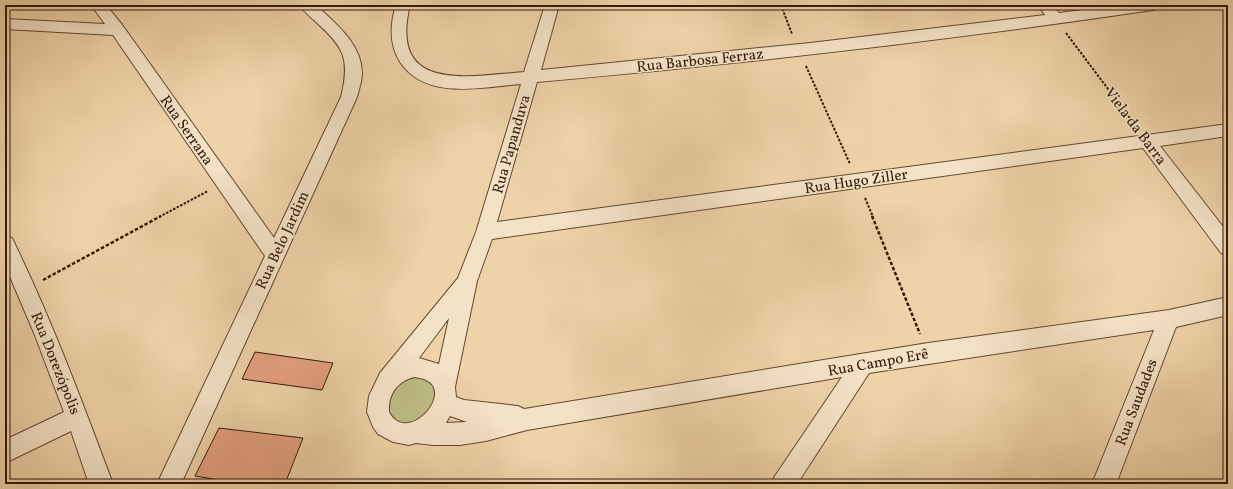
<svg xmlns="http://www.w3.org/2000/svg" width="1233" height="489" viewBox="0 0 1233 489" font-family="Vollkorn,serif">
	<rect width="100%" height="100%" fill="#eed3a8"/>
	<filter id="stains"><feTurbulence type="fractalNoise" baseFrequency=".005" numOctaves="4"/><feColorMatrix values="0 0 0 0 .2 0 0 0 0 .09 0 0 0 0 .02 0 0 0 .5 -.17"/></filter>
	<radialGradient id="worn" r=".72"><stop offset=".6" stop-color="#630" stop-opacity="0"/><stop offset="1" stop-color="#630" stop-opacity=".3"/></radialGradient>
	<path fill="#bdbb84" stroke="#786a46" d="M433,371L441,413L394,431L379,394L385,383Z"/>
	<path fill="#e4a080" stroke="#331908" d="M255,352L333,363L322,390L242,379Z
		M219,428L303,438L285,484H243L195,476Z"/>
	<g fill="none" stroke-linecap="round" stroke-linejoin="round">
		<g stroke="#624830" stroke-width="2">
			<path id="street" d="M91,5H106L123,26L274,238L341,97C350,60 345,48 317,23C311,17 304,12 300,5H316C335,23 362,44 362,73C362,81 359,89 357,97L181,484H157L265,256L113,35L5,29V19L105,24Z
				M396,5H410C388,94 469,76 524,72L545,5H559L541,70L810,43L1045,15L1038,5H1053L1059,13L1119,5H1160L1158,8L1153,10C949,40 743,64 537,82L497,222L1228,124V136L1160,146L1228,233V255L1221,253L1143,148L492,239L477,281L455,387L456,397L464,400L518,406L524,409L928,343L1169,310L1228,297V315L1176,327L1116,484H1092L1154,330L869,373L797,484H771L775,476L842,377L527,430L486,441L460,445H433L416,443L409,445L393,442L378,434L373,427L367,412L369,396L380,373L458,278L476,232L521,84C482,87 426,101 400,62C389,44 390,24 396,5ZM449,318L439,364L419,358ZM414,377C418,378 423,378 426,380C455,393 407,446 389,412C388,394 397,382 414,377ZM450,416L467,422L446,423Z
				M5,236L12,238C51,318 82,401 113,484H89L71,431L5,463V440L64,412L34,333L5,265Z"/>
		</g>
		<path stroke="#331908" stroke-width="2" stroke-dasharray="2.5 1.5" stroke-linecap="butt" d="M781,5L792,34
			M1066,33L1135,125
			M806,66L850,164
			M865,198L873,217
			M159,217L208,191"/>
		<path stroke="#331908" stroke-width="2.5" stroke-dasharray="3.5 2" stroke-linecap="butt" d="M872,216L920,334
			M43,280L161,216"/>
		<use href="#street" fill="#f4e2c6" fill-rule="evenodd"/>
	</g>
	<g text-anchor="middle" stroke-width="3" stroke-linejoin="round" paint-order="stroke">
		<g font-size="15" fill="#331908" stroke="#f4e2c6">
			<text transform="translate(700 60) rotate(-6)" y="5">Rua Barbosa Ferraz</text>
			<text transform="translate(1136 126) rotate(53)" y="5">Viela da Barra</text>
			<text transform="translate(187 130) rotate(55)" y="5">Rua Serrana</text>
			<text transform="translate(511 144) rotate(-74)" y="5">Rua Papanduva</text>
			<text transform="translate(856 181) rotate(-8)" y="5">Rua Hugo Ziller</text>
			<text transform="translate(282 240) rotate(-65)" y="5">Rua Belo Jardim</text>
			<text transform="translate(878 362) rotate(-10)" y="5">Rua Campo Erê</text>
			<text transform="translate(56 363) rotate(68)" y="5">Rua Dorezópolis</text>
			<text transform="translate(1136 402) rotate(-69)" y="5">Rua Saudades</text>
		</g>
	</g>
	<rect width="1233" height="489" fill="none" stroke="#eed3a8" stroke-width="20"/>
	<rect x="6" y="6" width="1221" height="477" fill="none" stroke="#331908" stroke-width="2"/>
	<rect x="10" y="10" width="1213" height="469" fill="none" stroke="#331908"/>
	<rect width="100%" height="100%" filter="url(#stains)"/>
	<rect width="100%" height="100%" fill="url(#worn)"/>
</svg>
